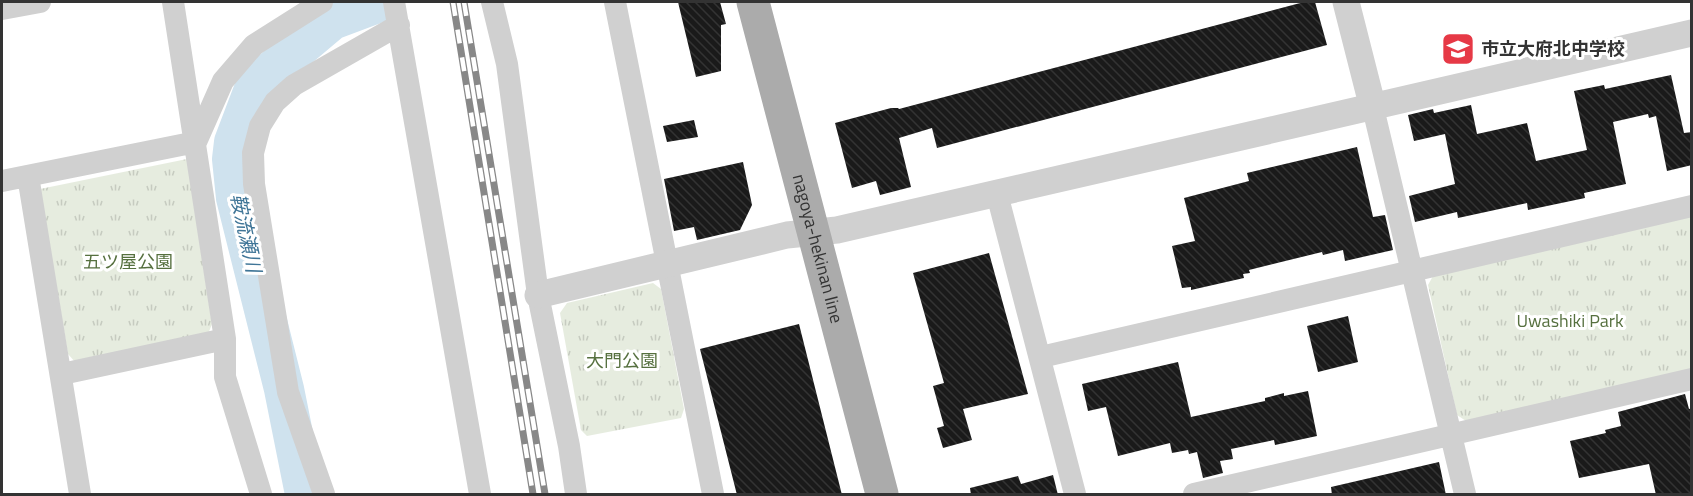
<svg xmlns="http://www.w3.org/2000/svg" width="1693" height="496" viewBox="0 0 1693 496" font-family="'Titillium Web','Noto Sans JP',sans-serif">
	<defs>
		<pattern id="park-tufts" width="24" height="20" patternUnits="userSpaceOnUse" patternTransform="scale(1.5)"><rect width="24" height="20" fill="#e6ecdf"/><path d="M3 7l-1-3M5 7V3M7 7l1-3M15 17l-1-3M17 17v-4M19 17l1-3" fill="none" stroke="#c6cbc0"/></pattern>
		<pattern id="building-back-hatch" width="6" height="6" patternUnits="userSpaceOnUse" patternTransform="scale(1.5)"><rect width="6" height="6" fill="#1a1a1a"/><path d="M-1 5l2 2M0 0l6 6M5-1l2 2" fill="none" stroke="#333"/></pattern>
	</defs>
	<rect width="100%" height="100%" fill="#fff"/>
	<path fill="url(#park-tufts)" d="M187,159L212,324L208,334L75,362L68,354L40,189Z
		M1691,216V370L1466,421L1457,415L1428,285L1433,276Z
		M653,283L661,289L684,409L681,418L587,436L581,430L560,313L567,303Z"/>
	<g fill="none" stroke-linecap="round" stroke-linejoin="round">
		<path stroke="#cfe2ee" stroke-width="40" d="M305,494L284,389L236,198L232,159L234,142L256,84L332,20L380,2"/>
	</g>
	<path fill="url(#building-back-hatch)" d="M678,2H720L726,24L721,25V71L696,77Z
		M1304,2H1315L1327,45L937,148L932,128L899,138L911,187L880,195L876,181L852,188L835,123L891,108H898L899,109Z
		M1671,75L1684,133L1692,132V165L1667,171L1656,116L1649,118L1648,114L1613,122L1626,184L1584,193L1585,198L1528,210L1527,203L1458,218L1457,212L1415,222L1409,196L1455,184L1445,134L1414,141L1408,115L1433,109L1434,113L1471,105L1477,134L1527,123L1536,161L1587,150L1574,91L1604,85L1605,89Z
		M694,120L698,137L667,142L663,126Z
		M1357,147L1373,217L1385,215L1393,250L1345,261L1343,250L1323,255L1322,252L1249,270L1250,273L1243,274L1244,278L1191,290V287L1182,288L1172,246L1195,241L1184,198L1249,181L1247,173Z
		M743,162L752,205L740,230L697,240L694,227L674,231L664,179Z
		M989,253L1028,394L963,409L972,440L943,448L937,428L944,426L933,386L944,383L913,273Z
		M1348,316L1358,362L1318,372L1307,326Z
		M799,324L842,495H737L700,349Z
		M1178,362L1191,417L1265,401V398L1284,393V396L1308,391L1317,436L1275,445L1274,440L1231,449L1233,459L1220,461L1223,473L1203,478L1197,452L1189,454L1188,450L1172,453L1170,443L1118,456L1106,407L1088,411L1082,384Z
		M1685,394L1689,409L1692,408V495H1656L1649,464L1579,478L1570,441L1606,433L1605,430L1621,426L1618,412Z
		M1439,462L1446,495H1332L1331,487Z
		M1053,475L1058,495H971L970,488L1018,476L1021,484Z"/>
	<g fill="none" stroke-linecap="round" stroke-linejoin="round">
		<path stroke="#d0d0d0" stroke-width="22" d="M173,2L225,339V377L261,494
			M394,2L480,494
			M492,2L507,64L538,295L569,446L576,494
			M615,2L713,494
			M2,9L40,2
			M1373,108L1465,494
			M196,142L223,81L254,45L322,2
			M28,176L80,494
			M2,181L196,142
			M997,194L1075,494
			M1041,357L1692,206
			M62,374L225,339
			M324,494L288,392L254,184L253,153L260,126L275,102L294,85L399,25
			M1194,494L1692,379"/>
		<path stroke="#d0d0d0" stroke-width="27" d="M1346,2L1373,108
			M538,295L787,235L837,230L1692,33"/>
		<path stroke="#ababab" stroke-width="33" id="s1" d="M753,2L882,494"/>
		<g stroke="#888" stroke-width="7">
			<path id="rail" d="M453,2L533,494
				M464,2L545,494"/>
		</g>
		<use href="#rail" stroke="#fff" stroke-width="4.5" stroke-dasharray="14" stroke-linecap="butt"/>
	</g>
	<defs>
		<g id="school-square" transform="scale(1.725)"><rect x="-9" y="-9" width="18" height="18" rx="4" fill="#e63946" stroke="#fff"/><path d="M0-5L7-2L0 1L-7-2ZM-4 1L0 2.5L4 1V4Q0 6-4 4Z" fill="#fff"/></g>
	</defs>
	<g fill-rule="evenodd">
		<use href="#school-square" x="1458" y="49"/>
	</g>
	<g text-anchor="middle" stroke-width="6" stroke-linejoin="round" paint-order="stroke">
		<g font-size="18" font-weight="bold" fill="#333" stroke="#fff" text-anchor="start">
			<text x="1481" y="55">市立大府北中学校</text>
		</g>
		<g font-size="18" fill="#333" stroke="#fff">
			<text dy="6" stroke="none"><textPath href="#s1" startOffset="255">nagoya-hekinan line</textPath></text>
		</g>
		<g font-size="18" fill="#56703f" stroke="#fff">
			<text x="128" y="268">五ツ屋公園</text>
			<text x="1570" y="327">Uwashiki Park</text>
			<text x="622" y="367">大門公園</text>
		</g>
		<g font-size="20" font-style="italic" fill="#3f7597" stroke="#fff">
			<text transform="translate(246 233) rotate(78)" y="7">鞍流瀬川</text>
		</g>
	</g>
	<rect width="1693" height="496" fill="none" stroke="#333333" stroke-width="6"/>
</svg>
